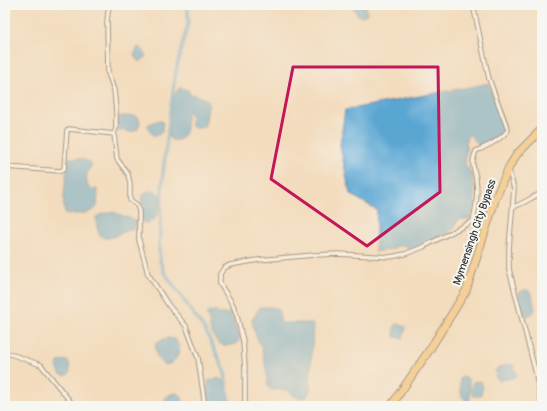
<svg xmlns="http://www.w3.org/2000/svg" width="547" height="411" viewBox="0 0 547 411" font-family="Pangolin,sans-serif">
	<rect width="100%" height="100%" fill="#f6f6f2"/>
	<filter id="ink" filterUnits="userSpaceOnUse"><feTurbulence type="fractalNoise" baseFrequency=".025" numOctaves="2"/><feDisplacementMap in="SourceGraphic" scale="8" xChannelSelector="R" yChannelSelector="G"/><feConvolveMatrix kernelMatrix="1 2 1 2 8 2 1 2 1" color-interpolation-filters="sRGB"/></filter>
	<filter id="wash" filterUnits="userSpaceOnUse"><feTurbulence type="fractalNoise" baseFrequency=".012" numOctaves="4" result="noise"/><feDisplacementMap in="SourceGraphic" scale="16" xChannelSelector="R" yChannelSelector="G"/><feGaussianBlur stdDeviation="0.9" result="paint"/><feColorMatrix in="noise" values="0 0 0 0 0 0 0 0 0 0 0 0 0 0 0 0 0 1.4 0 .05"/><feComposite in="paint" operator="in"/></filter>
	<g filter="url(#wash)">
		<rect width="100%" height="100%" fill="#f3dcbe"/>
		<path fill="#5aa6d3" stroke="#42687f" d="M353,5H366L367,14C359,20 355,13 353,5Z
			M139,47C144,50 146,52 145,58L139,62L136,59L134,55L137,48Z
			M488,83L504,123L505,131L490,143L481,147L470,135L467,136L465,164L473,176L475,204L470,219H460L456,222L455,228L427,243L408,250L406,245L394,247V249L375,252L377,210L350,194L340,145L345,110L480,85Z
			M179,88H182L188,90L190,94L203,98L209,101L205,126C201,129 195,129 191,126L190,112H187C186,123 189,143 171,140L169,135C171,120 170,101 179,88Z
			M121,116H135L139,118L140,122L138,129L131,132L118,130L117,123L118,117Z
			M159,120L163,122L162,132L159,135L154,136L150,132L147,125Z
			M69,158L83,159L91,163V167C86,173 85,180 89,188L97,189L98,193L97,207C90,215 77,214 67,214L65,213C60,196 69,177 66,160Z
			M149,191L157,192L159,194C160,205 159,224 144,223C138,215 141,205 142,196Z
			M113,212L134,220L137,222L136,227L110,238H105L100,236L97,228L96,217L101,214Z
			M524,290H528C534,295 533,301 535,308L534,312L528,316L525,315L519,298V293Z
			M260,307C273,308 281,304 280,321L282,323H310L313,325L310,390L307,397C298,399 293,397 288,390H272L268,387C267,374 265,360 261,347C257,338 253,330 252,320Z
			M212,311H216L219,314L230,313L240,337C239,342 237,344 232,345C222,348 215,342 211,332C208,325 211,321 206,314Z
			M398,324L406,327L403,338L394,337V327L396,325Z
			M167,338L175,339L179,346L178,356L172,363L165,365C156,360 155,352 156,342Z
			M65,360L69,362L70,373L66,376L60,374L57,367L58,362Z
			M510,364L514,366L517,375L512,378L499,381L496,378L495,371L499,367Z
			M462,376L468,379L469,382L470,400L466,401C459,395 460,386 460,378Z
			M216,378L223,380L232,406H210L206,393L209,380Z
			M481,381L483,387L481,395L479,396H473C470,391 471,387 473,382Z
			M177,393C182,396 184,400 183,406H166L164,398L171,394Z"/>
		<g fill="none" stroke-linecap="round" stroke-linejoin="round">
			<path stroke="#5aa6d3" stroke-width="3.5" d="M188,5V23L177,66L170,111L163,174L159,247L160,261L164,272L205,330L221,363L225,373L229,406"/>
		</g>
	</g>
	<g filter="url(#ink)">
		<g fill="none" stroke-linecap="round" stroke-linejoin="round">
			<g stroke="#494641" stroke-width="5.5">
				<path id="street" d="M109,5L107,21L108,73L114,90L116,111V128L114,134
					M5,167L61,171L64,169L67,130L69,129L114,134L117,159L128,174L130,184V200L137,205L139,211V240L148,274L169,306L186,326L198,358L205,406
					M509,170L514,189L509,248V269L535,370L542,406
					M513,207C523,204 532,197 542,193
					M5,352L41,365L74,406
					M245,406V368L243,341L237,316L233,305L220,284V274L224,268L230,265L258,260L314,255L338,254L390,257L405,254L423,247L473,221C476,208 478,193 476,179C474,165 470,167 476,151C487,146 501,140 508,130L489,79L473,5"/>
			</g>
			<g stroke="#494641" stroke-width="9">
				<path id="highway" d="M391,406L430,349L466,291L496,197L509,167L517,154L542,129"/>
			</g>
			<use href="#street" stroke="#fff" stroke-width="3.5"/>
			<use href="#highway" stroke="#f7c06b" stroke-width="7"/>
		</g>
	</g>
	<path d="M0 0H547V411H0ZM293,67H438L440,192L367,246L271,179Z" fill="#f3dcbe" fill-opacity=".55" fill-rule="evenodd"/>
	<path fill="none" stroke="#c2185b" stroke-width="3" stroke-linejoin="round" d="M293,67H438L440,192L367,246L271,179Z"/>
	<g text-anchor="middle" stroke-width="4" stroke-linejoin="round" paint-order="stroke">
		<g font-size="11" fill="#2b2b2b" stroke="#f6f6f2">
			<text transform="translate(474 232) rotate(-71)" y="4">Mymensingh City Bypass</text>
		</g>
	</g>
	<rect width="547" height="411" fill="none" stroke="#f6f6f2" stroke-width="20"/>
</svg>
